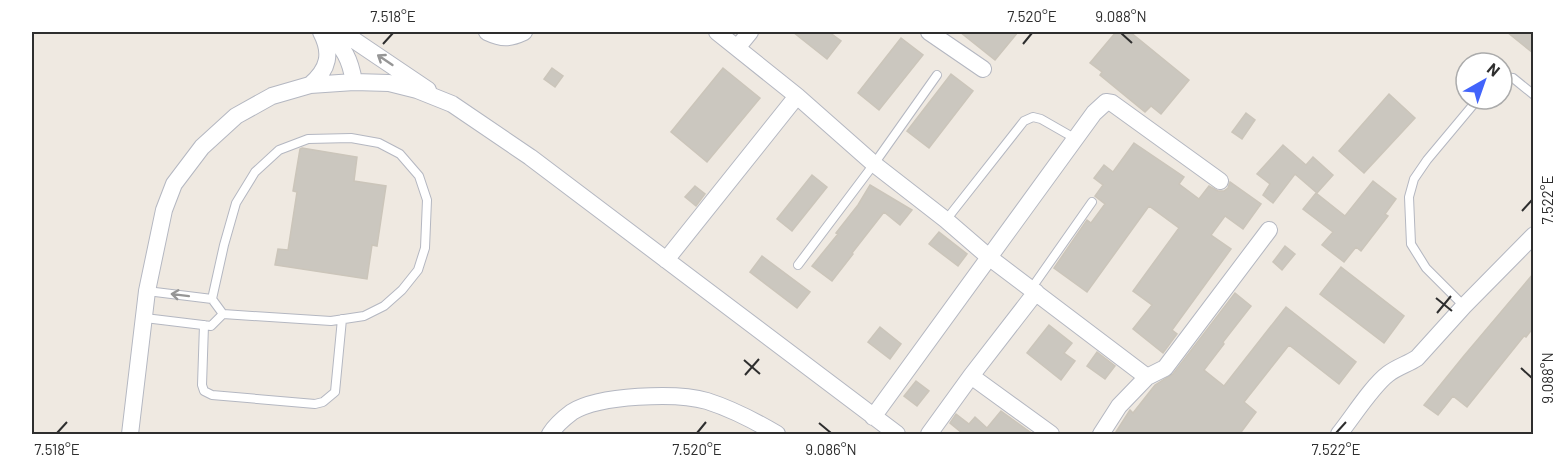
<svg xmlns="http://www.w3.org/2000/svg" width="1565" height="466" viewBox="0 0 1565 466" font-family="Barlow,sans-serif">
	<rect width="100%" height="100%" fill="#efe9e1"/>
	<path fill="#cbc7bf" stroke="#cbc5ba" stroke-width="1.5" d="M793,32H829L841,41L827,59Z
		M960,32H1018L995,60Z
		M1116,32H1130L1189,80L1161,114L1151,106L1145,112L1100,75L1102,72L1090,63Z
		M1507,32H1533V53Z
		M901,38L923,55L879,110L858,93Z
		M552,68L563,76L555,87L544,79Z
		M723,68L760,98L707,162L671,132Z
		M951,74L973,91L929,148L907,131Z
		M1389,94L1415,118L1364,173L1339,151Z
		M1246,113L1255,120L1242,139L1232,132Z
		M1134,143L1184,177L1179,184L1199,199L1209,186L1218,191H1224L1228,188L1230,182L1261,204L1243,229L1225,216L1211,235L1231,249L1172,330L1177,334L1163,353L1133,329L1152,305L1133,291L1179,228L1149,206L1087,292L1054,268L1087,220L1091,223L1105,204L1095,196L1103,185L1094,178L1104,165L1113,172Z
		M1283,145L1306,165L1313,157L1333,175L1317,193L1295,174L1273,203L1263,195L1270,184L1257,174Z
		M302,148L357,157L354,181L386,186L377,246L372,245L367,279L275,265L278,249L288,250L297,192L293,191L300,149Z
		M812,175L827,187L792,231L777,219Z
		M1373,181L1396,199L1385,214L1388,216L1361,251L1356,247L1344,262L1322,245L1333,232L1303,209L1316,193L1345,216Z
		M870,185L912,210L900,225L884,212L852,253L853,254L832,281L812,266L838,234L836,233L858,205Z
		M695,186L705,194L696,206L685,197Z
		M939,232L967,254L958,266L929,244Z
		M1285,246L1295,254L1282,270L1273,262Z
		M762,256L810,292L797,308L750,272Z
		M1341,267L1404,316L1384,343L1320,294Z
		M1533,274V328L1526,337L1524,336L1467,407L1453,396L1438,415L1424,405L1463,357Z
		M1235,293L1251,306L1223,342L1224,344L1204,370L1224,386L1286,307L1356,362L1339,384L1289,345L1244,402L1256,412L1239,435H1114L1130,410L1133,413L1155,385L1173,374Z
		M1049,325L1072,343L1064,353L1075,361L1061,380L1027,353Z
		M880,327L901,344L890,359L868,342Z
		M1097,352L1115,366L1105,379L1087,366Z
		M916,381L929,391L917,406L904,396Z
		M1001,411L1034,435H960L962,433L950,423L956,414L969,424L975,417L987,428Z"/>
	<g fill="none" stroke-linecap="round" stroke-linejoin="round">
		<g stroke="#b4b7c1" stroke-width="10">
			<path id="lane" d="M1502,77L1513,78L1534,95
				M946,220L1024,121L1033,117L1041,119L1076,139
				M798,265L874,164L937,75
				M1031,289L1092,202
				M147,291L212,299L223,314
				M1464,306L1426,268L1411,244L1409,197L1414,179L1427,160L1478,99
				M145,318L211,326L223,314L331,321L364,316L384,306L402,290L418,270L425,248L427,200L419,176L400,154L379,143L351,138L308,139L279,150L255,172L236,203L224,245L212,299
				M204,325L202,385L204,391L212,395L315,404L323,402L335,392L342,319"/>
		</g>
		<g stroke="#b4b7c1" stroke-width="18">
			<path id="street" d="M328,32C344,49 350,58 354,82
				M342,32L428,90
				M487,32C502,39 509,39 524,32
				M717,32L797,96L874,164L946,220L990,258L1147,377L1165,368L1269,230
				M929,32L983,69
				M737,48L750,32
				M310,85C329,69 332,53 321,32
				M666,260L797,96
				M971,376L1051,434
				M873,417L1094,113L1106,102L1112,103L1220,181
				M130,434L147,291L164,210L174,184L202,147L236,116L272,96L310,85L354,82L389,83L417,90L452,104L530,157L897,434
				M550,434C555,426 564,418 572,412C599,395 677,392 707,401C732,409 755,421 777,434
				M929,434L971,376L1036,292
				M1101,434L1119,406L1147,377
				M1339,434C1352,418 1372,386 1388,374C1397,367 1408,364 1417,358L1464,306L1534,235"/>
		</g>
		<use href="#lane" stroke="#fff" stroke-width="8"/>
		<use href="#street" stroke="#fff" stroke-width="16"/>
	</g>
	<defs><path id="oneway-shaft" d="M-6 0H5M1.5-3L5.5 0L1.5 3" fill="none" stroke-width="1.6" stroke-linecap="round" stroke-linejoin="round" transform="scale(1.5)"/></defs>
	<g stroke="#969696">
		<use href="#oneway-shaft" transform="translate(385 60) rotate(-146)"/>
		<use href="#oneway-shaft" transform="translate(180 295) rotate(-173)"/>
	</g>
	<path fill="none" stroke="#2e2e2e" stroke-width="2" d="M1121,33L1132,43M383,44L393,33M1023,44L1032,33M1522,211L1532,200M1436,298L1452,311M1437,313L1451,296M744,360L760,374M1521,368L1532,378M745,375L759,359M819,423L831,433M57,433L67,422M697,433L706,422M1336,433L1346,422"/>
	<rect width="1565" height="466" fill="none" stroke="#ffffff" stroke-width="66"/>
	<g transform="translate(1484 81) rotate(40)"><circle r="28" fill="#ffffff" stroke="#ababab" stroke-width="1.5"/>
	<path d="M0-4.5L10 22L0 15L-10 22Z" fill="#4264fb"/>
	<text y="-9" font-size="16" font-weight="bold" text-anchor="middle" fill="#2e2e2e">N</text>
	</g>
	<rect x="33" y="33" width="1499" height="400" fill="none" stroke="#2e2e2e" stroke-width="2"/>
	<g font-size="15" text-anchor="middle" fill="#2e2e2e">
		<text x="393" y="22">7.518°E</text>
		<text x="1032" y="22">7.520°E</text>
		<text x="1121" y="22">9.088°N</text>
		<text transform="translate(1548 200) rotate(-90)" y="5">7.522°E</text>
		<text transform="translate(1548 378) rotate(-90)" y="5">9.088°N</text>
		<text x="57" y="455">7.518°E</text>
		<text x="697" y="455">7.520°E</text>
		<text x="831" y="455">9.086°N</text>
		<text x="1336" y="455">7.522°E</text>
	</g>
</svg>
